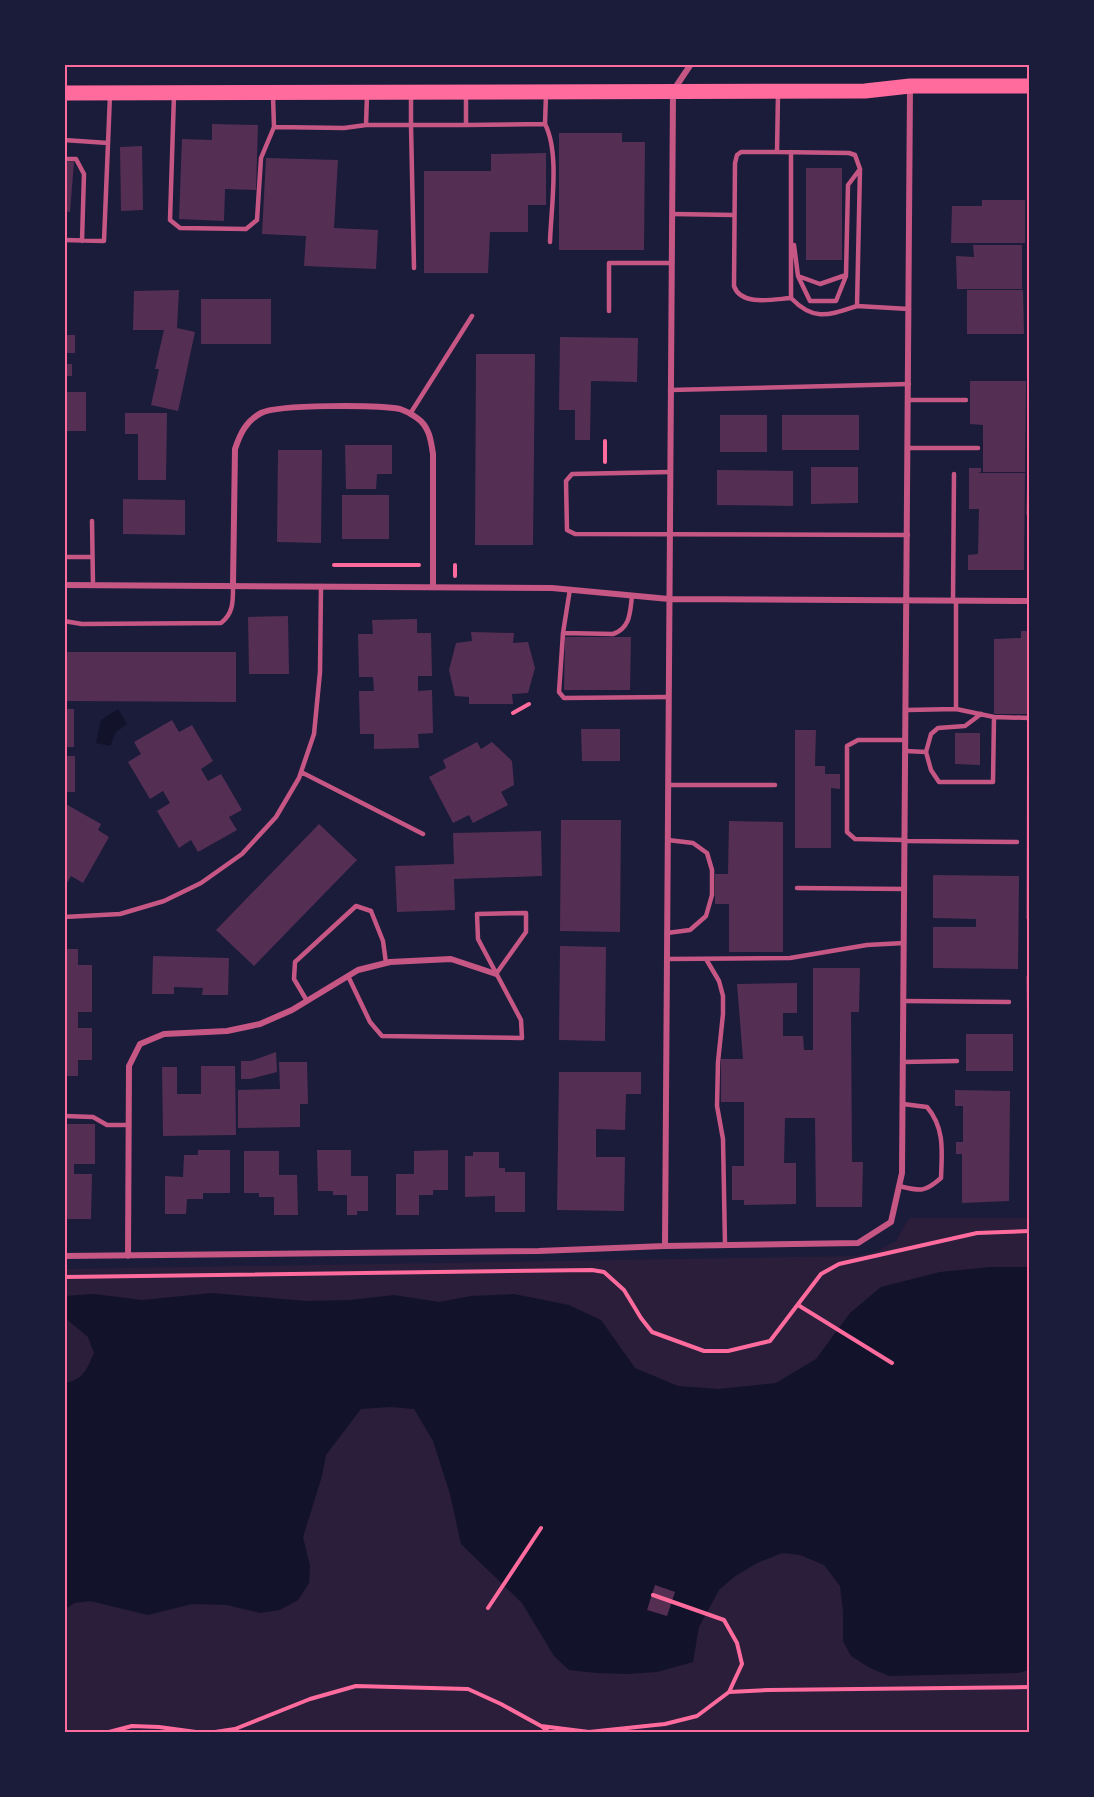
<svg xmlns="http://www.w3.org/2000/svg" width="1094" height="1797" viewBox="0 0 1094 1797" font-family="'Work Sans',sans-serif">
	<rect width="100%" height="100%" fill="#1b1b3a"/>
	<path fill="#2a1e3b" d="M909,1218H1029V1732H65L64,1269L855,1256L875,1252L896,1241Z"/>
	<path fill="#12122b" d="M118,709L127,724L116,732L110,746L96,743L101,720Z
		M990,1267H1029V1670L1018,1673L889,1676L870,1668L851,1656L843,1641V1611L840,1586L824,1565L800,1555L782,1553L757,1563L734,1577L719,1590L699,1627L693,1662L657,1672L628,1674L597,1673L569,1670L554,1656L522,1603L461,1544L450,1494L433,1441L414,1409L390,1407L361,1409L326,1455L322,1476L303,1537L310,1566L309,1583L298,1600L280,1610L260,1613L227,1605L192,1604L148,1615L90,1601L75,1603L65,1609V1383C83,1380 87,1369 94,1353L88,1337L65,1318V1296L94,1294L142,1300L212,1293L306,1301L349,1300L394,1295L439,1302L471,1296L514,1294L569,1305L601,1320L635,1368L678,1386L719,1389L776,1383L816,1359L850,1313L881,1287L940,1272Z"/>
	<path fill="#542f53" d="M212,124L258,125L256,190L225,189L224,221L179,219L182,139L212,140Z
		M559,133H622V142H645L644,250H559Z
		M142,146L143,210L121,211L120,147Z
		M546,153V205H528V232H490L488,273H424V171H491V154Z
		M266,158L338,160L334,228L378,230L376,269L304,266L306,236L262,234Z
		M64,162H74L70,212L64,211Z
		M806,168H842V260H806Z
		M982,200H1025V243H951L952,206H982Z
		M973,245H1022V289H957L956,256L974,257Z
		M179,290L177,328L195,332L178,411L151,405L159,369H155L164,330H133L134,291Z
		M967,290H1023L1024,334H967Z
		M201,299H271V344H201Z
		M64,335H75V353H64Z
		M560,337L638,338L637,382L591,381L590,440H575V410H559Z
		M476,354H535L533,545H475Z
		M64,364H72V376H64Z
		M970,381H1026L1025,472H983V425L970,424Z
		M64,392H86V431H64Z
		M125,413H167L166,480H138V434H125Z
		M720,415H767V452H720Z
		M782,415H859V450H782Z
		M345,445H392V474H377L376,489H346Z
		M278,450H322L321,543L277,542Z
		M811,467H858V503L811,504Z
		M969,468H981V472L978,473H1025L1024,570H968V555L978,554L979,509H969Z
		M717,470L793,471V506L717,505Z
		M1027,485H1030V515H1026Z
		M342,495H389V539H342Z
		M123,499L185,500V535L123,534Z
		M288,616L289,674H249L248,617Z
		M417,619V633H431L432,676H418V691L432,690L433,733L418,734L419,748L374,749V734H360L359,691H374L373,677H359L358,634H373L372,620Z
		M1021,631H1030V714H994V639L1021,638Z
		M471,632L514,633L513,643L528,642L535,668L528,693L512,694L513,704H469V697L455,696L449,670L456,643L472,641Z
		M565,637H631L630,690H564Z
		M64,652H236V702L64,701Z
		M64,709H74V747H64Z
		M172,720L179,732L192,725L213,761L201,769L208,781L221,774L242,810L229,817L237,830L198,852L191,840L179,848L157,811L170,803L163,791L150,799L128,762L141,754L134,742Z
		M581,729H620V761H582Z
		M795,730H816L815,766H825V774H840V789L831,788V848H795Z
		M955,733H980V765L955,764Z
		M477,742L481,749L492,742L512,761L514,785L501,792L508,805L473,823L469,815L453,823L429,777L446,768L443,760Z
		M64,756H75V792H64Z
		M1027,759H1030V919H1026Z
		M64,803L101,824L98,830L109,837L83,883L71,876L67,883L64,881Z
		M561,820H621L620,932L560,931Z
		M729,821L783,822V952H729V904H715V874H728Z
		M319,824L357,860L254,966L216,930Z
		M541,831L542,876L454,879L455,910L397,912L395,866L454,864L453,833Z
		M933,875L1019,876L1018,969L933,968V927H976V919L933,918Z
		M560,946L606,947L605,1041L559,1040Z
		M64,949H78V965H92V1012H78V1028H92V1060H78V1076H64Z
		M153,956L229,958L228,995H202L203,988L174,987V994H152Z
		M813,968H860L859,1012H851L852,1162H863L862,1207H816L815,1118H785L784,1163H796V1204L744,1205V1200H732V1166H744V1102H721V1059H743L737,984L797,983V1013H783V1036H803L804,1050H813Z
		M1026,976H1030V1014H1027Z
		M966,1034H1013V1071H966Z
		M276,1052L277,1072L250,1079H241V1061H251Z
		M279,1062H307L308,1104H300V1127L238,1128V1090L280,1089Z
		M201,1066H235L236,1135L163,1136L162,1067H177V1094H201Z
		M559,1072H641V1094H626L625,1130L596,1129V1157H625L624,1211L557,1210Z
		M955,1090L1010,1091L1009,1201L962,1203V1154H956V1142H963V1106H955Z
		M64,1124H95V1164H74V1174H92L91,1219H64Z
		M198,1150H230V1193H203V1199H187L186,1214H165V1176L183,1177L184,1155H198Z
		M317,1150H351V1176H368V1211H357V1215H347V1195H333V1191H318Z
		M448,1150V1190H433V1195H419V1215H396V1174H414V1151Z
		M244,1151H279V1175H297L298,1215H274V1197H259V1193H244Z
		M473,1152H499V1168H505V1172H525V1212H495V1196L465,1197V1156H473Z
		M655,1585L675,1592L667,1616L647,1610Z"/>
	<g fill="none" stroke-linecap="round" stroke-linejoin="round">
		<path stroke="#ff6b9d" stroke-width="4" d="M605,441V462
			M334,565H419
			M455,576V565
			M513,713L529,704
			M64,1277L592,1270L604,1272L624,1290L641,1318L652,1332L704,1351H728L770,1341L821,1274L839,1264L977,1233L1030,1231
			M798,1305L892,1363
			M653,1595L724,1620L737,1643L742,1664L729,1692
			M488,1608L541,1528
			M541,1726L549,1732
			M109,1732L132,1726L159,1727L196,1732
			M215,1732L235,1729L310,1699L356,1686L468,1689L501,1704L541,1726L589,1732L665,1724L697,1716L729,1692L768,1690L1030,1687"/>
		<path stroke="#c65784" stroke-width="4.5" d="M778,94L777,152H741L737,155L735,163L734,286C741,307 775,299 791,298V152
			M174,95L170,220L180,228L246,229L257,220L261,158L274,127
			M367,95L366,125H411L414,268
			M411,95V125H466
			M466,95V125L545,124L546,94
			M273,96L274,127L344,128L366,125
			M545,124C560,153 551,208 550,242
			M64,140L108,143
			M777,152L849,153L855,155L860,169L857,306L909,309
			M64,159H76L84,174L82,241
			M672,214L734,215
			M64,240L104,241L110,95
			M794,245L798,276L820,284L846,275L848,185L860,169
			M798,276L810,301H836L846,276
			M791,298C814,322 829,315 857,306
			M609,311V263H671
			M670,390L909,384
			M908,400H966
			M410,414L472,316
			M908,448H978
			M670,472L572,474L566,481L567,530L575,534L908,535
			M92,521L93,585
			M64,557H92
			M570,589L563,633L613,634C631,628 630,611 632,596
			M953,601L954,474
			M64,621L82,624L221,623C234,613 233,600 233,585
			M563,633L559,692L564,698L668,697
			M956,709L994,717L1030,718
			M907,710L956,709V601
			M906,751L926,752L931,770L939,782H993L994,717
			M926,752L931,734L938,728L965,726L981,714
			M301,772L423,834
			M668,785H775
			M905,840L855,839L847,832V746L858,740H906
			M905,841L1017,842
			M797,888L905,889
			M64,917L120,914L164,901L201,883L242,854L276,817L299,778L314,734L320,672L321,586
			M667,933L690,930L706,916L712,895V870L707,853L693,843L668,840
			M667,959L790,958L867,945L904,943
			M706,959L719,981L723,996V1014L718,1062L717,1106L723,1139L725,1245
			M348,976L370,1022L382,1036L522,1038L521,1020L478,939L477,914L526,913V932L496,974
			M307,1001L294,979L295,962L356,906L371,911L383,941L386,963
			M904,1001L1009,1002
			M903,1062L957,1061
			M64,1116L93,1117L107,1125H129
			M899,1186C920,1191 924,1193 941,1178C942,1152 945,1128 927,1107L903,1104"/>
		<path stroke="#c65784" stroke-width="6" d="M64,585L552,588L669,599L1030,601
			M233,585L235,449C240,434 246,421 261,413C278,404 380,405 400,409C406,411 412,414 417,418C429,426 431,440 433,454V586
			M665,1246L673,91L691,64
			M64,1256L539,1251L665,1246L858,1243L891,1222L902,1173L910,87
			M128,1256L129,1066L140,1044L164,1034L227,1031L260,1024L292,1010L358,970L390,962L451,959L496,974"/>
		<path stroke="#ff6b9d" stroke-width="15" d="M64,93L865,91L910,86H1030"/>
	</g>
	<rect width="1094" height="1797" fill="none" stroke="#1b1b3a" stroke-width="132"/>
	<rect x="66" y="66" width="962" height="1665" fill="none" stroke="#ff6b9d" stroke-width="2"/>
</svg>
